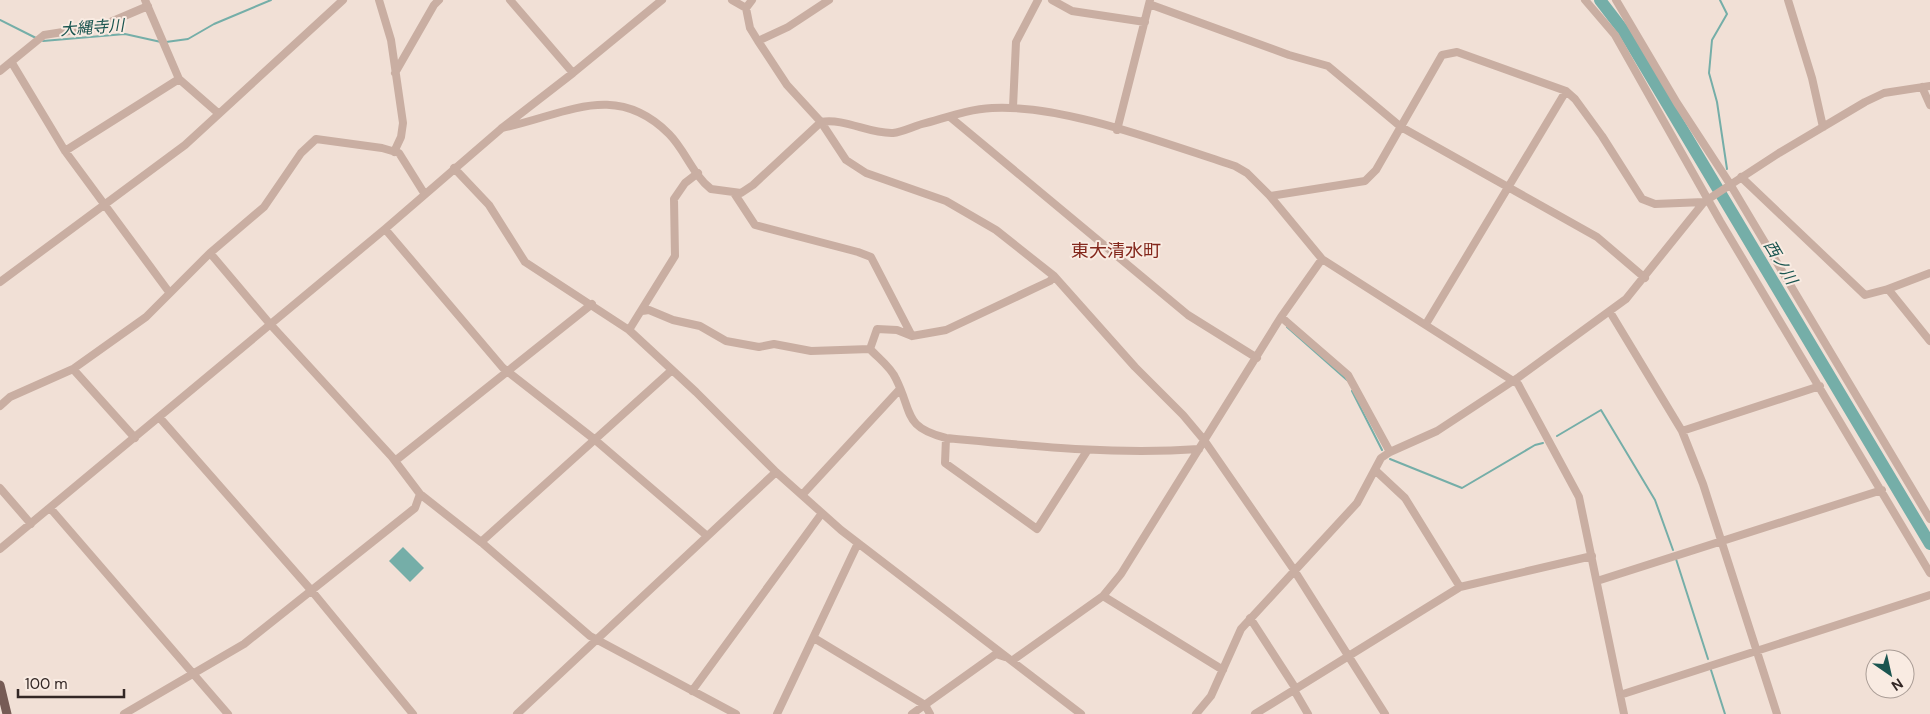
<svg xmlns="http://www.w3.org/2000/svg" width="1930" height="714" viewBox="0 0 1930 714" font-family="'DM Sans','Noto Sans JP',sans-serif">
	<rect width="100%" height="100%" fill="#f1e0d6"/>
	<path fill="#75aea8" d="M403,547L424,568L410,582L389,561Z"/>
	<g fill="none" stroke-linecap="round" stroke-linejoin="round">
		<path stroke="#75aea8" stroke-width="2" d="M1720,0L1727,14L1712,40L1709,73L1717,102L1727,169
			M0,20L36,38
			M43,41L125,34L161,42
			M166,42L188,39L214,24L271,0
			M1287,327L1347,380
			M1352,391L1382,450
			M1557,436L1601,410L1655,500L1673,550
			M1390,459L1462,488L1535,445L1543,443
			M1676,559L1708,659
			M1711,670L1725,714"/>
		<path stroke="#75aea8" stroke-width="12" d="M1600,0L1623,30L1930,544"/>
		<path stroke="#c9aea2" stroke-width="8" d="M145,0L179,79L218,113
			M379,0L391,40L403,123L401,137L394,152
			M510,0L573,73
			M732,0L746,8
			M752,0L746,8L750,28L758,41L787,85L821,122L846,160L866,173L946,201L996,230L1054,276L1135,367L1183,415L1204,440L1294,570L1385,714
			M1052,0L1072,11L1145,22
			M1585,0L1615,35L1720,221L1930,573
			M1616,0L1677,103L1730,184L1930,519
			M1788,0L1812,78L1823,127
			M1149,4L1289,55L1328,66L1401,127L1597,237L1645,278
			M758,41L788,27L829,0
			M12,63L65,151L169,292
			M0,71L44,35L101,26L148,6
			M395,73L434,5L439,0
			M1922,87L1930,105
			M1013,107L1016,42L1038,0
			M950,117L1188,315L1257,358
			M502,128C565,115 615,80 669,134C685,150 693,175 711,189L741,193L753,185L821,122C845,118 869,134 893,133C902,132 912,127 922,124C945,118 968,109 992,108C1064,104 1166,144 1235,166L1247,173L1270,196L1322,259L1518,384L1579,497L1624,714
			M1117,130L1150,0
			M65,151L179,79
			M454,168L489,205L525,262L629,330L696,392L776,472L841,530L1081,714
			M1741,177L1865,295L1888,289L1930,273
			M734,193L755,225L858,252L871,257L912,336
			M1270,196L1365,181L1376,170L1442,55L1457,52L1566,91L1575,99L1602,136L1642,199L1655,204L1704,202
			M385,229L503,368L594,439L706,535
			M210,253L270,324L392,457L420,494L481,542L590,636L736,714
			M0,282L185,145L343,0
			M1888,289L1930,341
			M642,311L649,310L673,320L700,326L726,341L759,347L774,344L811,351L870,349C878,358 891,367 896,379C913,413 903,427 946,438C1031,446 1114,455 1199,449
			M1610,312L1682,431L1703,484L1777,714
			M1281,317L1348,375L1390,452
			M1426,324L1566,91
			M629,330L675,256L674,199L685,183L698,173
			M870,349L877,329L897,330L912,336L946,330L1050,281L1054,276
			M73,369L135,438
			M0,406L10,397L73,369L146,317L210,253L264,207L301,153L316,139L382,148L399,153L424,193
			M159,417L311,590L413,714
			M1682,431L1820,386
			M946,438L945,463L1037,529L1087,451
			M395,461L592,304
			M1375,470L1405,498L1460,587
			M0,488L31,524
			M802,495L900,389
			M50,508L228,714
			M481,542L672,370
			M0,549L385,229L502,128L573,73L662,0
			M1597,581L1882,490
			M1103,596L1223,670
			M1250,618L1296,689
			M814,638L925,705L930,714
			M1013,660L1103,596L1121,574L1281,317L1322,259
			M1294,690L1308,714
			M692,691L822,513
			M1620,695L1930,595
			M124,714L244,644L415,508L420,494
			M517,714L776,472
			M777,714L858,543
			M912,714L996,654L1005,657
			M1196,714L1211,696L1241,629L1357,503L1381,458L1390,452L1437,431L1519,377L1626,299L1704,202L1779,153L1865,102L1884,93L1930,86
			M1255,714L1460,587L1592,556"/>
		<path stroke="#765b55" stroke-width="9" d="M0,685L7,714"/>
	</g>
	<g text-anchor="middle" stroke-width="4" stroke-linejoin="round" paint-order="stroke">
		<g font-size="16" font-style="italic" fill="#1a5550" stroke="#f9ebe2">
			<text transform="translate(92 27) rotate(-4)" y="6">大縄寺川</text>
			<text transform="translate(1781 262) rotate(59)" y="6">西ノ川</text>
		</g>
		<g font-size="18" fill="#83271c" stroke="#f9ebe2">
			<text x="1116" y="257">東大清水町</text>
		</g>
	</g>
	<g transform="translate(1890 674) rotate(146)"><circle r="24" fill="#f9ebe2" stroke="#aa9d96"/>
	<path d="M0-4L9 19L0 12L-9 19Z" fill="#1a5550"/>
	<text y="-8" font-size="14" font-weight="bold" text-anchor="middle" fill="#332725">N</text>
	</g>
	<path d="M18 689v8h106v-8" fill="none" stroke="#332725" stroke-width="2.5"/>
	<text x="25" y="689" font-size="15" fill="#332725" stroke="#f9ebe2" stroke-width="4" paint-order="stroke">100 m</text>
</svg>
